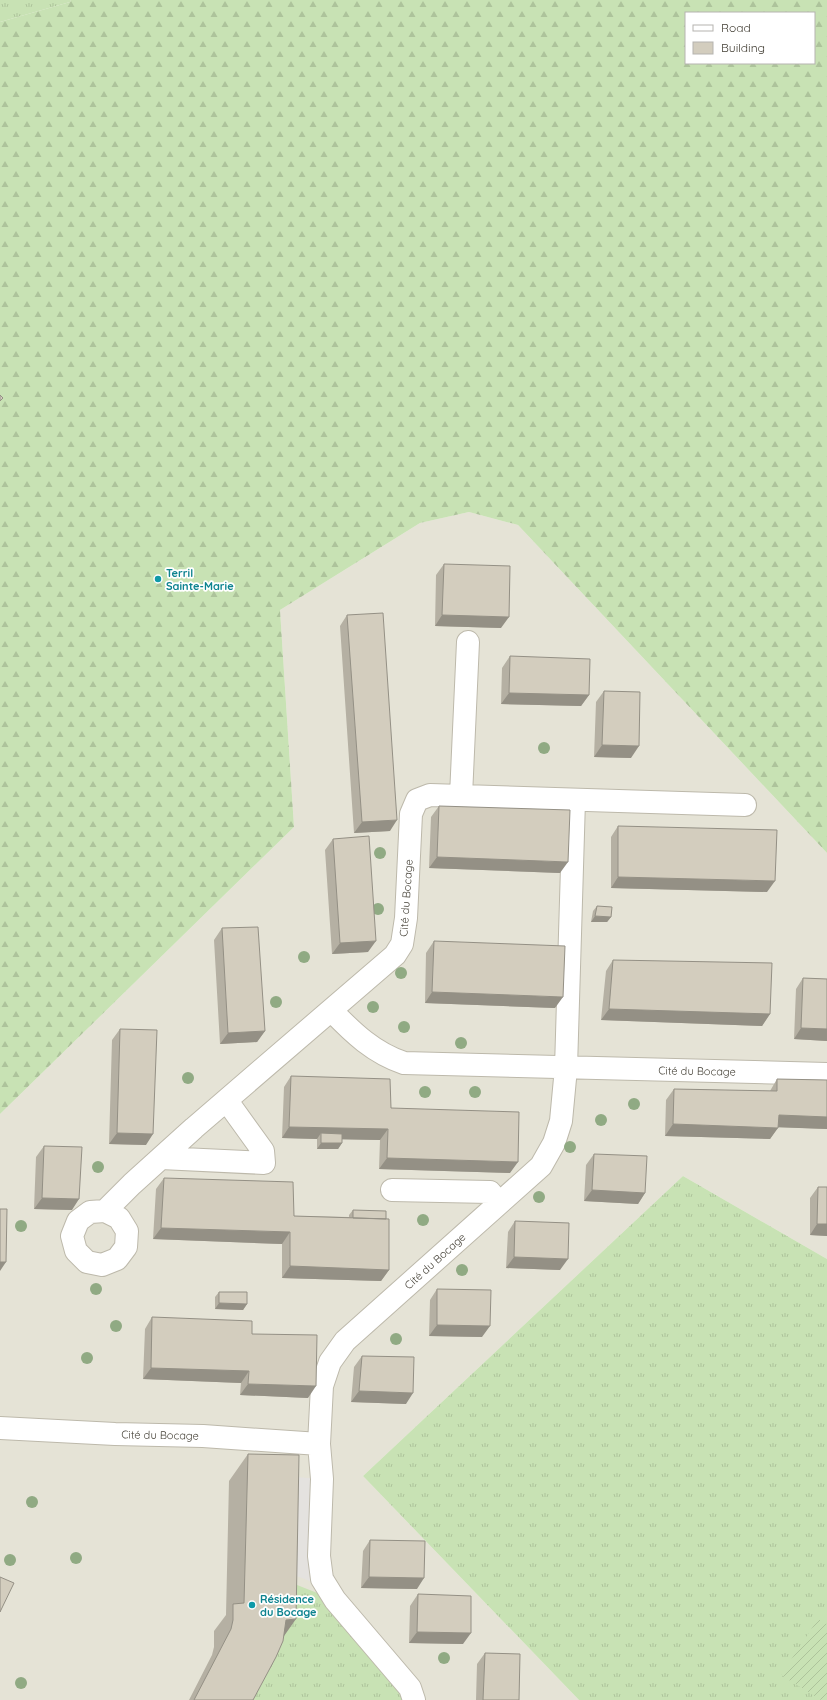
<svg xmlns="http://www.w3.org/2000/svg" width="827" height="1700" viewBox="0 0 827 1700" font-family="Quicksand,sans-serif">
	<defs>
		<pattern id="grass-tufts" width="24" height="20" patternUnits="userSpaceOnUse"><rect width="24" height="20" fill="#c8e2b4"/><path d="M3 7l-1-3M5 7V3M7 7l1-3M15 17l-1-3M17 17v-4M19 17l1-3" fill="none" stroke="#adc39b"/></pattern>
		<pattern id="forest-firs" width="22" height="20" patternUnits="userSpaceOnUse"><rect width="22" height="20" fill="#c8e2b4"/><path d="M5 1l3.5 6h-7zM16 11l3.5 6h-7z" fill="#adc39b"/></pattern>
		<pattern id="garden-furrows" width="10" height="10" patternUnits="userSpaceOnUse"><rect width="10" height="10" fill="#c8e2b4"/><path d="M-1 1l2-2M0 10L10 0M9 11l2-2" fill="none" stroke="#adc39b"/></pattern>
	</defs>
	<rect width="100%" height="100%" fill="#f2f0e8"/>
	<path fill="#e5e3d6" d="M469,512L518,525L827,853V1259L683,1176L363,1476L579,1700H0V1114L294,827L280,610L420,523Z"/>
	<path fill="url(#grass-tufts)" d="M0,0H71L70,2L0,22Z
		M683,1176L827,1259V1700H579L363,1476Z
		M286,1579L292,1583L335,1600L414,1700H252L271,1652L280,1650Z"/>
	<path fill="url(#forest-firs)" fill-rule="evenodd" d="M71,0H827V853L518,525L469,512L420,523L280,610L294,827L0,1114V22L70,2ZM686,13H814V63H686Z"/>
	<path fill="url(#garden-furrows)" d="M818,1619L827,1624V1700H821L781,1675Z"/>
	<path fill="#e4e2df" d="M282,1476L322,1479L326,1587L280,1570Z"/>
	<g fill="none" stroke-linecap="round" stroke-linejoin="round">
		<g stroke="#bdb9ab" stroke-width="24">
			<path id="street" d="M461,796L468,642
				M332,1011C353,1033 374,1053 404,1063L827,1074
				M161,1158L264,1163L263,1151L227,1101
				M392,1190L490,1192L499,1203
				M105,1211L119,1218L127,1231L126,1247L117,1259L102,1265L87,1262L76,1251L72,1236L78,1221L90,1212L105,1211L132,1184L194,1128L395,955L402,944L406,918L411,814L417,800L430,795L745,805
				M0,1428L115,1434L203,1436L319,1444
				M414,1700L410,1688L335,1600L322,1579L319,1556L322,1479L319,1444L322,1386L330,1362L345,1341L541,1166L554,1143L561,1121L566,1068L574,800"/>
		</g>
		<use href="#street" stroke="#fff" stroke-width="22"/>
	</g>
	<g fill="#90aa83">
		<circle cx="544" cy="748" r="6"/>
		<circle cx="380" cy="853" r="6"/>
		<circle cx="378" cy="909" r="6"/>
		<circle cx="304" cy="957" r="6"/>
		<circle cx="401" cy="973" r="6"/>
		<circle cx="276" cy="1002" r="6"/>
		<circle cx="373" cy="1007" r="6"/>
		<circle cx="404" cy="1027" r="6"/>
		<circle cx="461" cy="1043" r="6"/>
		<circle cx="188" cy="1078" r="6"/>
		<circle cx="425" cy="1092" r="6"/>
		<circle cx="475" cy="1092" r="6"/>
		<circle cx="634" cy="1104" r="6"/>
		<circle cx="601" cy="1120" r="6"/>
		<circle cx="570" cy="1147" r="6"/>
		<circle cx="98" cy="1167" r="6"/>
		<circle cx="539" cy="1197" r="6"/>
		<circle cx="423" cy="1220" r="6"/>
		<circle cx="21" cy="1226" r="6"/>
		<circle cx="462" cy="1270" r="6"/>
		<circle cx="96" cy="1289" r="6"/>
		<circle cx="116" cy="1326" r="6"/>
		<circle cx="396" cy="1339" r="6"/>
		<circle cx="87" cy="1358" r="6"/>
		<circle cx="32" cy="1502" r="6"/>
		<circle cx="76" cy="1558" r="6"/>
		<circle cx="10" cy="1560" r="6"/>
		<circle cx="444" cy="1658" r="6"/>
		<circle cx="21" cy="1683" r="6"/>
	</g>
	<path fill="#b5b0a3" d="M444,564L501,628L435,626L436,575Z
		M347,615L390,831L354,833L340,626Z
		M510,656L589,695L581,706L501,704L502,668Z
		M604,691L631,758L594,757L596,702Z
		M439,806L560,873L429,868L431,817Z
		M618,826L767,892L611,888V837Z
		M333,839L368,952L332,954L325,850Z
		M597,906L611,917L607,922H591L593,911Z
		M222,928L265,1031L257,1042L220,1044L214,940Z
		M434,941L555,1008L425,1003L426,953Z
		M613,960L770,1014L762,1026L601,1020L606,971Z
		M803,978L827,979V1041L794,1039L796,989Z
		M120,1029L146,1145L109,1144L112,1040Z
		M291,1076L391,1108L510,1173L379,1169L380,1140L342,1139V1143L338,1149H317V1139L282,1138L284,1087Z
		M777,1079L827,1080V1129L778,1127L770,1139L665,1136L666,1100L674,1089L770,1091Z
		M44,1146L72,1210L34,1209L36,1157Z
		M594,1154L645,1193L638,1204L584,1201L586,1165Z
		M164,1178L294,1216L349,1217V1215L353,1210L386,1219L389,1270L381,1281L282,1278V1244L153,1239L156,1189Z
		M818,1187H827V1236L810,1235V1198Z
		M515,1221L560,1270L506,1268L508,1232Z
		M437,1289L482,1337L429,1336L430,1300Z
		M219,1292L247,1304L243,1310L215,1309V1297Z
		M152,1317L252,1334L308,1398L240,1395L241,1383L143,1379L145,1329Z
		M362,1356L406,1404L351,1402L354,1367Z
		M248,1454L283,1637L253,1700H189L212,1655L214,1647V1631L226,1615L229,1481Z
		M370,1540L417,1589L361,1588L363,1551Z
		M418,1594L463,1644L409,1643L410,1606Z
		M485,1653L519,1700H476L477,1664Z"/>
	<path fill="#949085" d="M442,615L509,617L501,628L435,626Z
		M509,693L589,695L581,706L501,704Z
		M602,745L639,746L631,758L594,757Z
		M397,820L390,831L354,833L362,822Z
		M437,857L568,862L560,873L429,868Z
		M618,877L775,881L767,892L611,888Z
		M595,916L611,917L607,922H591Z
		M376,941L368,952L332,954L340,943Z
		M432,992L563,997L555,1008L425,1003Z
		M609,1009L770,1014L762,1026L601,1020Z
		M801,1028L827,1029V1041L794,1039Z
		M265,1031L257,1042L220,1044L228,1033Z
		M779,1115L827,1117V1129L771,1127Z
		M673,1124L778,1128L770,1139L665,1136Z
		M289,1127L388,1129L380,1140L321,1139V1133L317,1139L282,1138Z
		M117,1133L153,1134L146,1145L109,1144Z
		M321,1143H342L338,1149H317Z
		M387,1158L518,1162L510,1173L379,1169Z
		M592,1190L645,1193L638,1204L584,1201Z
		M42,1198L79,1199L72,1210L34,1209Z
		M817,1224H827V1236L810,1235Z
		M161,1228L290,1232L282,1244L153,1239Z
		M514,1257L568,1259L560,1270L506,1268Z
		M0,1262H6L0,1271Z
		M290,1266L389,1270L381,1281L282,1278Z
		M219,1303L247,1304L243,1310L215,1309Z
		M437,1325L490,1326L482,1337L429,1336Z
		M151,1368L249,1371L241,1383L143,1379Z
		M248,1384L316,1386L308,1398L240,1395Z
		M359,1391L413,1393L406,1404L351,1402Z
		M369,1577L424,1578L417,1589L361,1588Z
		M296,1619L277,1646L286,1620Z
		M417,1632L471,1633L463,1644L409,1643Z"/>
	<path fill="#d3cdbe" stroke="#949085" d="M0,395L3,398L0,401Z
		M444,564L510,566L509,617L442,615Z
		M383,613L397,820L362,822L347,615Z
		M510,656L590,659L589,695L509,693Z
		M604,691L640,692L639,746L602,745Z
		M439,806L570,810L568,862L437,857Z
		M618,826L777,830L775,881L618,877Z
		M369,836L376,941L340,943L333,839Z
		M597,906L612,907L611,917L595,916Z
		M258,927L265,1031L228,1033L222,928Z
		M434,941L565,946L563,997L432,992Z
		M613,960L772,963L770,1014L609,1009Z
		M803,978L827,979V1029L801,1028Z
		M120,1029L157,1030L153,1134L117,1133Z
		M291,1076L390,1079L391,1108L519,1112L518,1162L387,1158L388,1129L289,1127Z
		M777,1079L827,1080V1117L779,1115L778,1128L673,1124L674,1089L777,1091Z
		M321,1133L342,1134V1143H321Z
		M44,1146L82,1147L79,1199L42,1198Z
		M594,1154L647,1156L645,1193L592,1190Z
		M164,1178L293,1182L294,1216L389,1219V1270L290,1266V1232L161,1228Z
		M818,1187H827V1224H817Z
		M0,1209H7L6,1262H0Z
		M353,1210L386,1211V1219L353,1218Z
		M515,1221L569,1223L568,1259L514,1257Z
		M437,1289L491,1290L490,1326L437,1325Z
		M219,1292H247V1304L219,1303Z
		M152,1317L252,1321V1334L317,1335L316,1386L248,1384L249,1371L151,1368Z
		M362,1356L414,1357L413,1393L359,1391Z
		M248,1454L299,1455L296,1619L286,1620L283,1641L276,1657L253,1700H194L231,1629L233,1620V1604L244,1603Z
		M370,1540L425,1541L424,1578L369,1577Z
		M0,1577L14,1583L0,1612Z
		M418,1594L471,1596V1633L417,1632Z
		M485,1653L520,1654L519,1700H483Z"/>
	<g fill="#0f9aa8" stroke="#fff" stroke-width="1.5">
		<circle cx="158" cy="579" r="4"/>
		<circle cx="252" cy="1605" r="4"/>
	</g>
	<g text-anchor="middle" stroke-width="3.5" stroke-linejoin="round" paint-order="stroke">
		<g font-size="11" font-weight="bold" fill="#0d838f" stroke="#fff" text-anchor="start">
			<text x="166" y="577">Terril<tspan x="166" dy="13">Sainte-Marie</tspan></text>
			<text x="260" y="1603">Résidence<tspan x="260" dy="13">du Bocage</tspan></text>
		</g>
		<g font-size="11" fill="#454137" stroke="#fff">
			<text transform="translate(406 898) rotate(-86)" y="4">Cité du Bocage</text>
			<text transform="translate(697 1071) rotate(1)" y="4">Cité du Bocage</text>
			<text transform="translate(435 1261) rotate(-42)" y="4">Cité du Bocage</text>
			<text transform="translate(160 1435) rotate(1)" y="4">Cité du Bocage</text>
		</g>
	</g>
	<rect x="685" y="12" width="130" height="52" fill="#ffffff" stroke="#b5b3af"/>
	<rect x="693" y="25" width="20" height="6" fill="#ffffff" stroke="#b5b3af"/>
	<text x="721" y="32" font-size="12" fill="#454137">Road</text>
	<rect x="693" y="42" width="20" height="12" fill="#d3cdbe" stroke="#b5b3af"/>
	<text x="721" y="52" font-size="12" fill="#454137">Building</text>
</svg>
